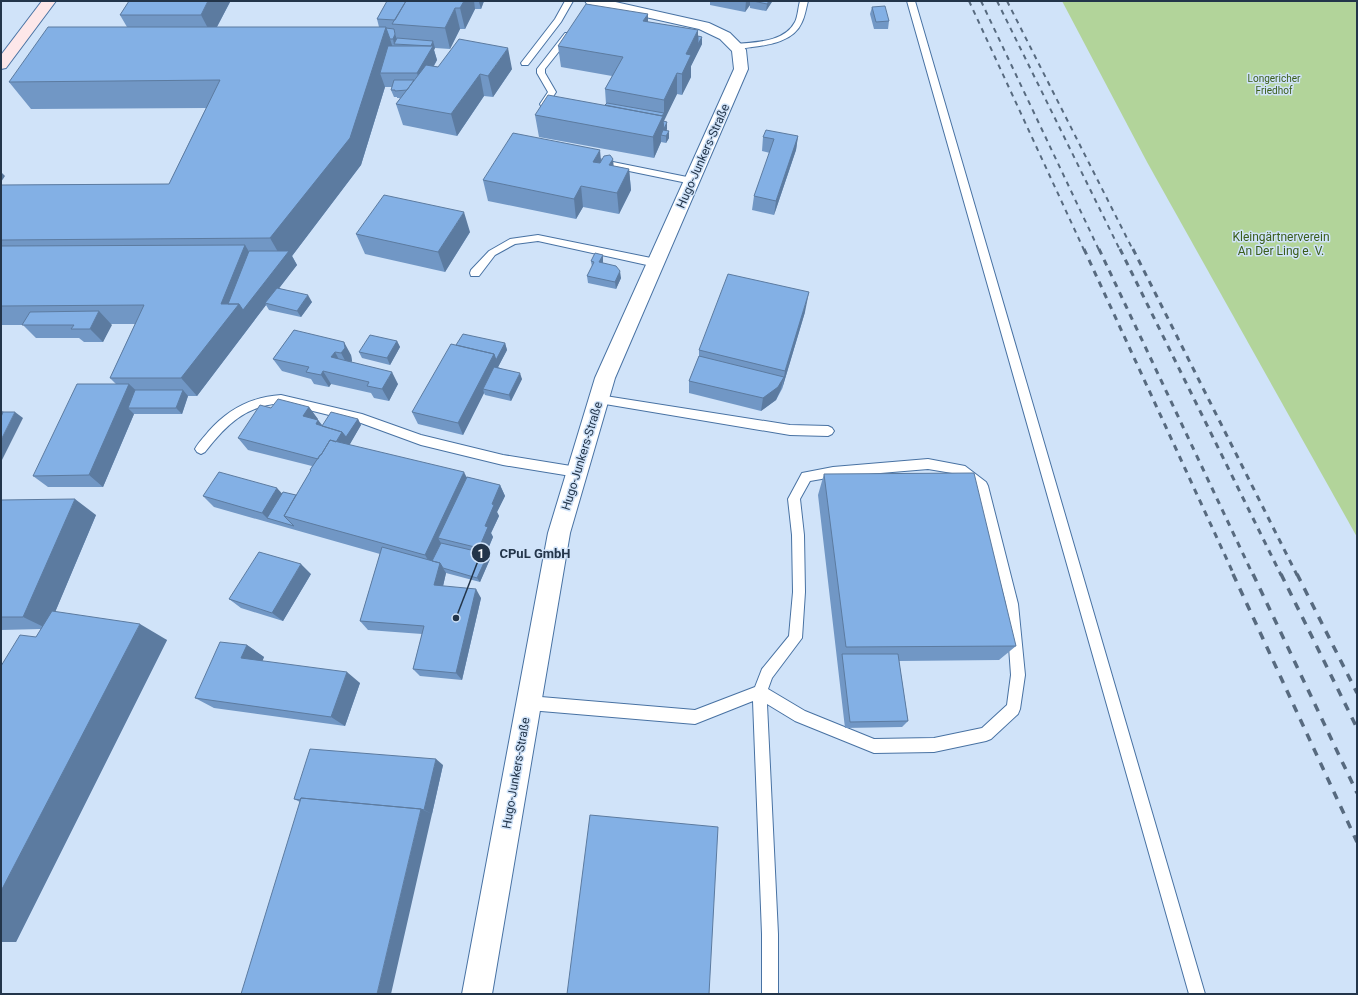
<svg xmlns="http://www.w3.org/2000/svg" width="1358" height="995" viewBox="0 0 1358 995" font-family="Roboto,sans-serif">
	<rect width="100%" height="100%" fill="#d0e3f9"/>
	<path fill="#b2d49a" d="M1062,1H1357V537L1147,162Z"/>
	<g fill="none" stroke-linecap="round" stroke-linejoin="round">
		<g stroke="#4872a3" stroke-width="2">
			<path id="lane" d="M565,1H573L561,22L528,65H522L521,63L555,19Z
				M800,1H808C806,8 805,16 802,22C794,41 770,45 752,47C745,48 736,50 731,46L735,44C754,42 784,43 795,22C798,16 798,8 800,1Z
				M907,1H915L1205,994H1189Z
				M565,33H568L572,35L545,69V73L556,92L547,106H541L540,104L548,92L537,73V69Z
				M598,159L692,178L697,181L692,184L595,164L594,162L595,160Z
				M538,235L656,259L661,263L656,267L538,241L515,244L495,255L479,276H471L470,273L471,270L489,251L510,239Z
				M281,395L362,414L421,435L503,455L577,467L581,468L583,472L581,476L577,477L503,465L421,445L361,423L281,403C245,406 226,425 205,452L201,454L197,452L195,449C198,443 204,437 208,432C228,409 251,397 281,395Z
				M599,395L790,425L828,426L832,428L834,431L832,434L828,436L790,435L599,403L595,402L593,399L595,396Z
				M928,459L965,466L986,482L988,486L1018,604L1025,675L1020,709L1018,714L991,739L986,741L934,752L874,753L795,721L767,704L778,934V994H762V934L753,701L695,724L529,710L524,708L522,703L524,698L529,696L695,710L755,687L762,669L789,636L793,592L792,535L788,499L802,473L833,467ZM928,469L958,474L977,489L1006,604L1011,675L1007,705L982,728L934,738L874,739L805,711L768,689L772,678L802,638L805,592L804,535L800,499L810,481L833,477Z"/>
		</g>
		<g stroke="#4872a3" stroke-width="2">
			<path id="street" d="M585,1H611L709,23L730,33L744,47L746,50L748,69L615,378L570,533L492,994H462L548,533L595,378L734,69L732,51L720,39L699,29L592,5L587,4Z"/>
		</g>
		<g stroke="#4872a3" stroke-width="2">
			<path id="secondary" d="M42,1H56L6,68L1,69V55Z"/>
		</g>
		<use href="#lane" fill="#fff" fill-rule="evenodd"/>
		<use href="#street" fill="#fff" fill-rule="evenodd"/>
		<use href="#secondary" fill="#fde7e9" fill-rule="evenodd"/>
		<path stroke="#576a7f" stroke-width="2" stroke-dasharray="5 5" stroke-linecap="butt" d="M969,1L1084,250
			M981,1L1099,250
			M997,1L1120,250
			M1007,1L1133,250"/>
		<path stroke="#576a7f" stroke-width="3" stroke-dasharray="6 6" stroke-linecap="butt" d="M1084,249L1234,575
			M1099,249L1253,575
			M1120,249L1281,575
			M1133,249L1297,575"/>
		<path stroke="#576a7f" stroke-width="3.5" stroke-dasharray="8 8" stroke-linecap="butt" d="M1233,574L1357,842
			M1253,574L1357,793
			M1281,574L1357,728
			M1297,574L1357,693"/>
	</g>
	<path fill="#7197c5" d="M129,1H229L230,2L217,27H379L377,19L387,1H484L481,9H475L465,29H460L450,49L435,48L434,50L437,60L434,66L438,67L512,69L493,97L484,96L457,136L403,125L396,104L400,98H397V97H394L391,90L392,87H385L361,165L292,256L297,265L279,288L312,302L301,317L269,310L266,305L197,396H188L182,414H134L103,487H48L33,476L116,384L110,378L135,324H111L103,342H84L79,338H36L23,325H1V185L169,184L206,108L31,109L9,82L127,27L120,15Z
		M710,1H772L766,11L750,8V5L745,12L710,5Z
		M872,7L889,21L888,29H874L870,14Z
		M648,14V22L698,30V36L702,37V44L691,66V77L682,95L677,94L663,121L667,129L666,131L669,138L666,143L661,142L654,158L539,137L535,115L605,105L606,104L605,89L612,76L561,67L558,46Z
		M798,136L796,150L774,215L752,210L754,196L770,153L762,151L763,137Z
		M601,161L614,166L629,169L631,190L619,214L583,207L576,219L488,201L483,180Z
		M470,232L445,272L365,254L356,234Z
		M603,255V263L621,278L616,289L588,283L587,276L592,267L591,261Z
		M805,312L782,389L776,400L761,411L689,393V381L699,356V350Z
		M294,330L351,355L352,361L351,362L398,384L389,401L374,398L371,393L331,384L329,387L314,384L311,379L282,371L273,359Z
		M397,341L400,347L390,365L362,358L359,352Z
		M505,343L507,350L498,367L522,379L511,401L485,395L484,393L463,435L418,424L412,412L456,345Z
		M309,407L318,420L323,426L358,419L361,425L349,445L467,477L500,485L505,496L497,512L499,516L491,533L493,537L486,554L490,559L480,582L446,573L443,586L481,598L462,680L420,676L413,669L422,634L368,630L360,621L380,554L214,507L203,496L282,493L296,495L311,471L310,470L312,466L248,450L238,438L271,408Z
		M824,474L1016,646L999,660L899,661L908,721L902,727L845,728L818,495Z
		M1,500L96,515L55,612L167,640L16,942H1V666L36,637L41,629L1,630Z
		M311,574L283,621L241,608L229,599Z
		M247,645L264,657L262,661L360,683L345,726L214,708L195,698Z
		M443,765L432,814H431H432L300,802L294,799Z"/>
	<path fill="#5c7ba0" d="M208,1H229L230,2L212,36L201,15Z
		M464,1H474L475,9L465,29L460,8Z
		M480,1H484L481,9L479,2Z
		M746,1H750V5L745,12Z
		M769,1H772V2L766,11L767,4Z
		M455,8L460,29L450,49L445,28Z
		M648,14V35L643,21Z
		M386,27L395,54L380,73L385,87L361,165L292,256L297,265L267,304L265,303L266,305L197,396L181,378L221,304L245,245L257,265L282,259L270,238Z
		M698,30V52L691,66V77L682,95V74L686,54Z
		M395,34L398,42L394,44L393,39Z
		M702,37V44L698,52V44Z
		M433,41L435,48L434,50L437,60L421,87L417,73Z
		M508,48L512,69L493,97L488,76Z
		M677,73V94L664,121V100Z
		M480,74L484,96L457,136L451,114Z
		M664,113V129L667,122V129L664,135H661V142L654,158L653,137Z
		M669,131V138L666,143V136Z
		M798,136L796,150L774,215L776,201Z
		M600,150L602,171L593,162Z
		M613,159L615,180L609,165Z
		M629,169L631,190L619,214L617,193Z
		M1,172L5,176L1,182Z
		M581,186L583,207L576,219L574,199Z
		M464,212L470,232L445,272L438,252Z
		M603,255V262L600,269L599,262Z
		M620,271L621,278L616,289L615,282Z
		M809,292L805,312L782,389L785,371Z
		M308,295L312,302L301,317L297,311Z
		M99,311L112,325L103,342L90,329Z
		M397,341L400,347L390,365L387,358Z
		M344,342L351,355L352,361L348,366L341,353Z
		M505,343L507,350L486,390L483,389L484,393L463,435L458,423L494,354Z
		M335,352L342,365L331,357Z
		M323,371L331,384L329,387L321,375Z
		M392,372L398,384L389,401L382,389Z
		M520,373L522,379L511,401L509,395Z
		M784,377L781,389L776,400L761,411L763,398Z
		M129,384L142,396L128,408L134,414L103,487L89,475Z
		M183,390L188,396L182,414L176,408Z
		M309,407L318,419L312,428L303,416Z
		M1,410L11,418L1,438Z
		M15,412L23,418L1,462V440Z
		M358,419L361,425L334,472L325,461L342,432Z
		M318,420L327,432L316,424Z
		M464,472L472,488L438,538L444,548L431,565L425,555Z
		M500,485L505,496L497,512L499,516L491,533L493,537L484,558L479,548L492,504Z
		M277,488L287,499L267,518L262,513Z
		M75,499L96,515L48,629L23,617Z
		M488,554L490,559L480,582L477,578Z
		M440,563L446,573L441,595L434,585Z
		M301,564L311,574L283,621L272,613Z
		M476,589L481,598L462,680L456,673Z
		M140,624L167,640L16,942H1V891Z
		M247,645L264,657L259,670L241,658Z
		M347,672L360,683L345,726L331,717Z
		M436,759L443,765L432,814L424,810Z
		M421,809L432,814L391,994H377Z"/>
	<path fill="#83b0e5" stroke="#5c7ba0" d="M129,1H208L201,15H120Z
		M387,1H406L395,20L377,19Z
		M406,1H464L460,8H455L445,28L392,24Z
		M753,1H769L767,4Z
		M586,4L648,14L643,21L698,30L686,54L691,55L682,74L677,73L664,100L605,89L623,57L558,46Z
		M885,6L889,21L876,22L872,7Z
		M48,27H386L350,138L270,238L1,240V185L169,184L220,80L9,82Z
		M386,28L394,29L395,34L393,39H390Z
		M698,36L702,37L698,44Z
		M397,38L433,41L431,46L394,44Z
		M459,39L508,48L488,76L480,74L451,114L396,104L426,65L438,67Z
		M388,46H433L417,73H380Z
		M394,80H414L407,90L395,91V90H391Z
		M548,95L663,116L653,137L535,115Z
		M607,103L664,113L662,116L605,105Z
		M663,121L667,122L664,129Z
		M663,130L669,131L666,136L661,135Z
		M766,130L798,136L776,201L754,196L774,139L763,137Z
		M513,133L600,150L593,162L600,163L604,156L610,155L613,159L609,165L629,169L617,193L581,186L574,199L483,180Z
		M384,195L464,212L438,252L356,234Z
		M245,245L221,304H239L181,378H110L144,305L1,306V246Z
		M249,251H289L243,310L239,304H228Z
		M595,253L603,255L599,262L616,266L620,271L615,282L587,276L594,262L591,261Z
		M728,274L809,292L785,371L699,350Z
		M277,288L308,295L297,311L265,303Z
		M99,311L90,329H71L74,325H22L30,312Z
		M294,330L344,342L345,348L341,353L335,352L331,357L392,372L382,389L367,386L369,382L323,371L321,375L306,372L309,367L273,359Z
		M463,334L505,343L496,360L494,354L456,345Z
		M370,335L397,341L387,358L359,352Z
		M451,344L494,354L458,423L412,412Z
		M699,356L784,377L778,387L763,398L689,381Z
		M494,367L520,373L509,395L483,389Z
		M77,384H129L89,475L33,476Z
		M135,390H183L176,408H128Z
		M278,399L309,407L303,416L318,420L316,424L342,432L336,442L330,440L321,455H320L318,459L238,438L260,405L271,408Z
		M3,412H15L1,440V417Z
		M331,412L358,419L346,437L342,432L322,426Z
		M330,440L464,472L425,555L284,516L311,470H310L320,455H321Z
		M219,472L277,488L262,513L203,496Z
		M974,473L1016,646L846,647L824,474Z
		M467,477L500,485L492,504L494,505L485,526L488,527L479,548L438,538Z
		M283,492L296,495L284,516L294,526L267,518Z
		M75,499L23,617H1V500Z
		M441,543L488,554L477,578L443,568L440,563L432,561Z
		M382,547L440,563L434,585L476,589L456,673L413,669L424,626L360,621Z
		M259,552L301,564L272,613L229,599Z
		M52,611L140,624L1,891V666L20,635L36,637Z
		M220,642L247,645L241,658L347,672L331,717L195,698Z
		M842,654H898L908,721L850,722Z
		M310,749L436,759L424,810L421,809L301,798L300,800L294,799Z
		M301,798L421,809L377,994H241Z
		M590,815L718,827L709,994H567Z"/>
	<g text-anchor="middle" stroke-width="3" stroke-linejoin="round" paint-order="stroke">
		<g font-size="10" fill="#3a5d1a" stroke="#d0e3f9">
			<text x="1274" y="82">Longericher<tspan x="1274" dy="12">Friedhof</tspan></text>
		</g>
		<g font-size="12" fill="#23354a" stroke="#d0e3f9">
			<text transform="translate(703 156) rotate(-66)" y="4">Hugo-Junkers-Straße</text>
			<text transform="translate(582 456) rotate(-73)" y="4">Hugo-Junkers-Straße</text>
			<text transform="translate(516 773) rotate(-80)" y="4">Hugo-Junkers-Straße</text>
		</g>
		<g font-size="12" fill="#3a5d1a" stroke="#d0e3f9">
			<text x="1281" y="241">Kleingärtnerverein<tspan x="1281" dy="14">An Der Ling e. V.</tspan></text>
		</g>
	</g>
	<path fill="none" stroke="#23354a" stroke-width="1.5" d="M456 618L481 553"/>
	<g fill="#23354a" stroke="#d0e3f9" stroke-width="1.5">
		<circle cx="456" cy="618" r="4"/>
		<circle cx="481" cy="553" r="10"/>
	</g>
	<g font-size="12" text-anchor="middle" font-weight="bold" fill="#fff">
		<text x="481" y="558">1</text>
	</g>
	<g font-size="13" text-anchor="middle" font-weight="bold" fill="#23354a" stroke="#d0e3f9" stroke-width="3" stroke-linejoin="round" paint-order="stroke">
		<text x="535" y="558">CPuL GmbH</text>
	</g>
	<rect width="1358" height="995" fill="none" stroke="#23354a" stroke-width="4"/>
</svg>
